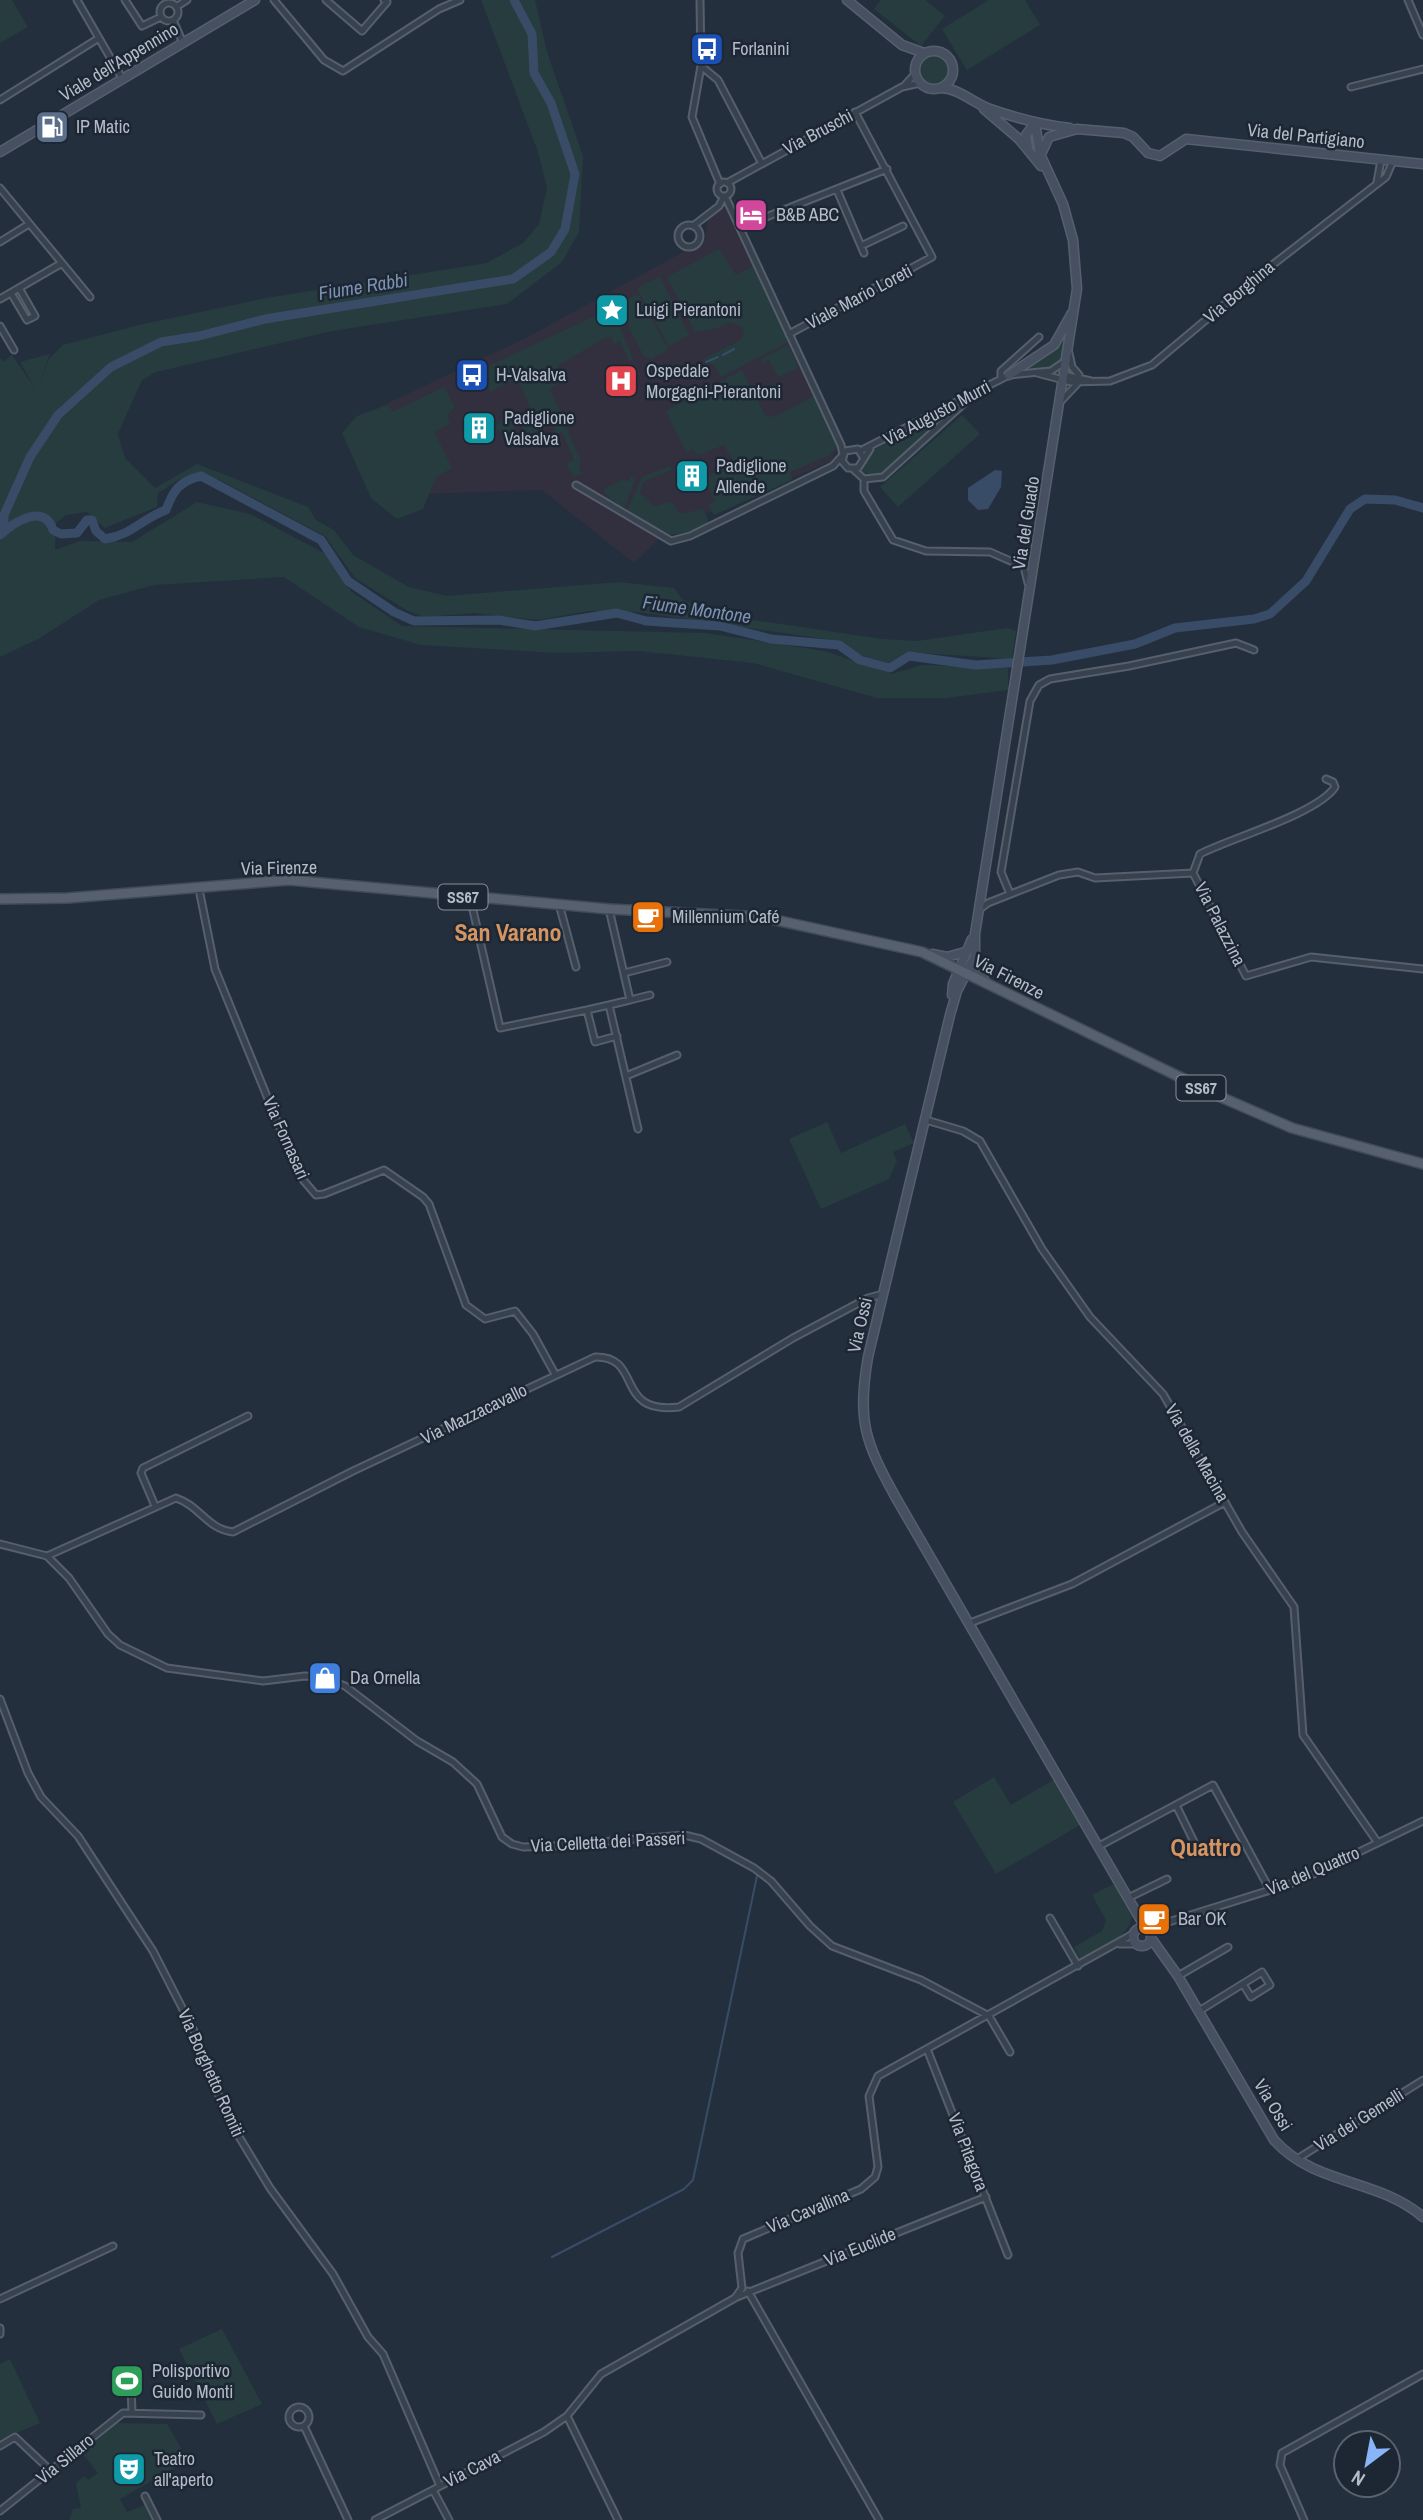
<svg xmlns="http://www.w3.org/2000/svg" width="1423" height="2520" viewBox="0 0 1423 2520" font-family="'Archivo Narrow',sans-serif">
	<rect width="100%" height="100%" fill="#242f3e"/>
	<path fill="#32303f" d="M722,199L838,446L832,461L667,530L634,563L542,490L416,494L365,414L524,339L705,240L707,223Z"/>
	<path fill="#263c3f" d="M0,0H12L28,27L0,43Z
		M481,0H535L547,52L583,156L579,232L562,262L507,304L332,331L156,372L142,380L118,434L125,458L155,488L197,464L308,507L316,520L334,530L353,555L409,587L447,596L618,582L674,588L682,599L712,614L882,639L917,641L1007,628L1016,631L1012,659L907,652L889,663L860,655L839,641L638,612L589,611L538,620L474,613L425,617L408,611L355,578L325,536L218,479H180L158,493L157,507L105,528L87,512L66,515L56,523L55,550L80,541L132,542L197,502L250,514L324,553L352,592L402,626L705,633L825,651L892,674L922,665L1008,668V690L947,698H877L753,663L638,651L558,653L421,645L359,627L284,577L154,585L99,600L40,638L0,657V358L3,362L12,355L35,388L20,362L50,354L38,386L49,359L63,345L139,325L266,298L487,263L523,243L539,224L547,188L538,152Z
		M881,0H925L945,16L921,46L874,9Z
		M989,0H1025L1040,25L967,70L942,29Z
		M920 70a14 14 0 1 1 28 0a14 14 0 1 1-28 0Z
		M719,249L736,275L755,265L790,341L721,377L715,366L703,359L739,341L744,334L742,327L730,322L718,328L695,332L667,277Z
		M660,277L689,335L669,346L637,288Z
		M638,294L668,349L651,360L643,355L618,306Z
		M612,308L633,359L629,361L620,341L614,345L611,337L605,338L557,366L562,381L550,389L581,461L579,468L582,474L573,476L566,464L574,460L562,432L554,435L552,432L555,430L551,422L527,437L516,415L532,412L517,378L490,392L480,370Z
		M1070,325L1064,355L1055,367L1022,370L1046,357Z
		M788,345L799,368L778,377L769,360L758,366L763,362L761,359Z
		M742,370L765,415L774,417L814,396L838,446L828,456L790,472L792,480L714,515L708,505L715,501L704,478L734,463L724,445L698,455L691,448V451L686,452L666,411Z
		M444,387L455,407L447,416L450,424L434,432L452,468L436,477L423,509L397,519L371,498L342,433L357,416L388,405L393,412Z
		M958,405L883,472L875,476L862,472L871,451Z
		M508,415L520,441L510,447L503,440L501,432L494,427Z
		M962,415L980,434L898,507L880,487Z
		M670,466L672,470L643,482L640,493L654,506L671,502L680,514L703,509L708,519L707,524C666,543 663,534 627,511L642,477Z
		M631,476L635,479L625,507L618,505L604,493L605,488L622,480L629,481Z
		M827,1122L841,1153L905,1124L914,1143L893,1152L897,1161L889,1179L821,1209L789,1139Z
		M994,1777L1011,1805L1055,1779L1082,1824L996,1874L953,1802Z
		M1116,1883L1132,1916C1128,1940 1099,1948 1080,1959L1074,1947L1102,1931L1106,1920L1092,1895Z
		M222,2329L262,2404L217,2424L179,2349Z
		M10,2359L40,2423L0,2440V2364Z
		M114,2423L167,2424L188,2460L120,2499L127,2512L145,2505L152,2520H69L73,2509L81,2508L76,2483L84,2476L88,2480L98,2473L81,2452Z"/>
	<path fill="#394c67" d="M995,470L1002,471L1001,487L988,509L978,510L968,500V488Z"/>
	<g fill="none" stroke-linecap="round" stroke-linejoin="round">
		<path stroke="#394c67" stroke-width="2" d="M723,355L734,349
			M706,362L718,357
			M552,2257L684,2189L693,2180L757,1876"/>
		<path stroke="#394c67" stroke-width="9" d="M4,531V515L30,457L58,415L111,367L161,342L199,336L265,319L513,279L551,252L565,229L575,174L551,103L534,73L532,34L514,0
			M0,535C15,521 45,503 53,530L61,534L77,533L87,520H92L96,531L105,539C132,535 141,519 166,510C173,490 180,481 201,476L321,540L348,581L394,612L414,621L499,620L535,626L617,613L646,621L720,626L771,639L839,645L860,660L890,668L909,656L976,665L1052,660L1135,644L1175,628L1254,619L1270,614L1306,581L1350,509L1365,499L1395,500L1423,508"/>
		<g stroke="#565f6c" stroke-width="9">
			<path id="street" d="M77,0L122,78
				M125,0L142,26L161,17
				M274,0L324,60L343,71L439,9L460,0
				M326,0L362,31L387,2L384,0
				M700,0L701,66L692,117L720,184
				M1408,0L1423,35
				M160 12a9 9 0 1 1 18 0a9 9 0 1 1-18 0Z
				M176,7L187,0
				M173,20L183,43
				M701,66L718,80L761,162
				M905,85L915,74
				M1351,87L1423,69
				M0,100L99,38
				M1377,182L1381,160
				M717 189a7 7 0 1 1 14 0a7 7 0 1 1-14 0Z
				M727,183L902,87L920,83
				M0,188L90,297
				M837,190L864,253
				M725,196L841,445L843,455
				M678 236a11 11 0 1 1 22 0a11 11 0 1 1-22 0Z
				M693,226L719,206L724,196
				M741,227L887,169
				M0,242L29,224
				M861,246L903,226
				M11,293L27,320L35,316L19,288
				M0,299L62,263
				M0,326L14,350
				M789,334L932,257L855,112
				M1069,353L1072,367L1079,375
				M1037,373L1071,382L1110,381L1152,365L1262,273L1386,177L1393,161
				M1064,375L1091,381
				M1001,378V371L1039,337
				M1062,400L1078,383
				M860,451L1009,375L1051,371L1064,362
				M863,457L858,449L845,451L842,461L848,468H858L870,449
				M853,469L864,479L883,477L969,399
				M864,479V491L893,540L926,551L990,552L1024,567L1028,583
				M576,485L671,541L690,536L833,466L842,456
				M1193,873L1200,854C1231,838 1317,814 1335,787L1333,782L1326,779
				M199,889L215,969L299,1175L316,1195L324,1194L384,1170L423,1197L429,1204L466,1305L485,1319L515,1311L533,1334L555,1374
				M1010,894L1001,872L1030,701L1039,685L1050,679L1129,666L1236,643L1254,650
				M470,897L500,1028L587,1010
				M559,904L576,967
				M609,909L630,1000L650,995
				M980,909L988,903L1059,875L1078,872L1095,878L1193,873L1246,976L1311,957L1423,969
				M624,973L667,962
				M630,1000L609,1005L638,1129
				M609,1005L587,1010L595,1042L617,1036
				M626,1076L677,1055
				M926,1120L963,1131L980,1141L1042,1249L1090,1317L1163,1394L1242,1532L1294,1607L1303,1735L1378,1843
				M155,1506L141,1473L143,1468L248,1416
				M0,1544L47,1556L69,1578L108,1634L120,1645L167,1668L263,1681L305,1676L321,1677L345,1686L417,1741L453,1762L477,1784L502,1837L512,1844L523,1847L553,1846L684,1835L701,1839L754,1868L771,1881L810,1926L832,1946L921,1980L989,2016L1010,2052
				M47,1556L176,1498C200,1506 207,1529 233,1532L353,1471L595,1357C644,1356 613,1415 679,1407L793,1338L868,1298L883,1294
				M970,1623L1072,1584L1225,1502
				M0,1699L28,1773L41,1797L78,1836L153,1951L195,2033L227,2117L241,2140L270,2188L333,2274L368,2337L383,2354L440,2486
				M1176,1805L1197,1848
				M1101,1845L1213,1785L1270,1890
				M1130,1897L1167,1879
				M1050,1918L1078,1966
				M1146,1929L1299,1881L1423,1821
				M1120,1944H1135
				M1178,1976L1228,1947
				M1199,2011L1262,1972L1270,1985L1251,1997L1243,1984
				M927,2049L1008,2255
				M1297,2159L1423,2080
				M748,2291L879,2520
				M737,2297L986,2197
				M0,2299L113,2246
				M0,2328V2334
				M131,2388L132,2412
				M289 2417a10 10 0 1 1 20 0a10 10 0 1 1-20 0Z
				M567,2416L618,2520
				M304,2426L348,2520
				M0,2446L15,2437L50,2470
				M433,2490L449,2520
				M145,2496L157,2520
				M0,2511L123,2413L201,2415
				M375,2520L544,2432L567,2416L601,2374L735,2298L742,2288L738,2253L743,2239L861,2189L875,2177L878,2167L869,2096L878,2076L1133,1934
				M1304,2520L1280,2465L1282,2453L1423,2374"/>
		</g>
		<g stroke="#565f6c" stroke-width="11">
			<path id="secondary" d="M847,0L902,45L924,53
				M915 70a19 19 0 1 1 38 0a19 19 0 1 1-38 0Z
				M940,88C959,88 973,103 990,109C1016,118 1042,125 1070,128
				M984,109L1019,139L1041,166
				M1028,148L1026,135L1035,123
				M0,152L255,0
				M1042,152L1049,137L1077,129L1124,133L1133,137L1148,153L1160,156L1186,139L1423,164
				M1009,375L1054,345L1072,313
				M932,954L947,957L965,952
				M974,958L957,991L950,1015L868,1357C857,1421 865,1442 896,1498L1146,1929
				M986,982L975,967V934L1077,289L1073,240L1063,204L1040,154L1035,123
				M952,995L953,984L972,939
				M1133 1937a9 9 0 1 1 18 0a9 9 0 1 1-18 0Z
				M1151,1938L1178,1976L1274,2140C1315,2186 1378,2178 1423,2217"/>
		</g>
		<g stroke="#414a57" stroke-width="12">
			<path id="primary" d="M0,899L68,898L289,880L609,909L762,917L922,952L1223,1098L1292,1128L1423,1164"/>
		</g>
		<use href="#street" stroke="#38414e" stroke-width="5"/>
		<use href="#secondary" stroke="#465061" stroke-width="8"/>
		<use href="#primary" stroke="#56606e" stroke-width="9"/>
	</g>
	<defs>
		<g id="bus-square" transform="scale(1.75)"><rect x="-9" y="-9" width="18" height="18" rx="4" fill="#1a4fb4" stroke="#1d2633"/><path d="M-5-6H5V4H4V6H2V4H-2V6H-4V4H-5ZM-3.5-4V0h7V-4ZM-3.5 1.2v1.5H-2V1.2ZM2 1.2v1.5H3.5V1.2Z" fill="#fff"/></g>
		<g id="fuel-square" transform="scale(1.75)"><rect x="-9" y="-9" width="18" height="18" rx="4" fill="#5c6f8a" stroke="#1d2633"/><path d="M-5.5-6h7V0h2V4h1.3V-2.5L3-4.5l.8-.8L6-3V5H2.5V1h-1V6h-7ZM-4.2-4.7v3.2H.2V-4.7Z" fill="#fff"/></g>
		<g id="hotel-square" transform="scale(1.75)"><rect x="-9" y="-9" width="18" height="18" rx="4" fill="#d1479c" stroke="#1d2633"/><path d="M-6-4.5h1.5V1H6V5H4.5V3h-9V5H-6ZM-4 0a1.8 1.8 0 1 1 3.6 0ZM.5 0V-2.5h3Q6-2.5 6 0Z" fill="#fff"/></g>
		<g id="sight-square" transform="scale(1.75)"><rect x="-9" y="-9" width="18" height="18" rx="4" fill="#0f9aa8" stroke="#1d2633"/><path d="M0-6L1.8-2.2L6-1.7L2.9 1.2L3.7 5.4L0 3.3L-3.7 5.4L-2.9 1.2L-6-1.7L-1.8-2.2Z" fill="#fff"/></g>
		<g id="hospital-square" transform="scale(1.75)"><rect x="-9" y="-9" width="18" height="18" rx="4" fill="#e0444e" stroke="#1d2633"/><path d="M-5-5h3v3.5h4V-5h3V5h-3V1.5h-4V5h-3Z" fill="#fff"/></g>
		<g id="building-square" transform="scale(1.75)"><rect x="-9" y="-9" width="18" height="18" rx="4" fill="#0f9aa8" stroke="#1d2633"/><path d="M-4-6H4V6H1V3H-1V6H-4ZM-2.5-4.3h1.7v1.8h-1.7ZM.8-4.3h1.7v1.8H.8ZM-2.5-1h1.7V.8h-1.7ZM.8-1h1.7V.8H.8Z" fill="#fff"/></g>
		<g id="cafe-square" transform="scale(1.75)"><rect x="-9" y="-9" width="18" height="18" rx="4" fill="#e8710a" stroke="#1d2633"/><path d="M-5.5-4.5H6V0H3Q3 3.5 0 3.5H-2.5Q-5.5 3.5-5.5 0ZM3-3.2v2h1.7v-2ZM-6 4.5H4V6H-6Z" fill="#fff"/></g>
		<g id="shop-square" transform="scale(1.75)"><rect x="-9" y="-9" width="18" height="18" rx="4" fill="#3f7fe0" stroke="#1d2633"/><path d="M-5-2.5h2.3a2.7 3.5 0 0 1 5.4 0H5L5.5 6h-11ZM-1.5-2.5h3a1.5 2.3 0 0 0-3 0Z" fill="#fff"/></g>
		<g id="stadium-square" transform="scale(1.75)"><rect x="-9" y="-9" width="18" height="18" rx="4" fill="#2e9e5b" stroke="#1d2633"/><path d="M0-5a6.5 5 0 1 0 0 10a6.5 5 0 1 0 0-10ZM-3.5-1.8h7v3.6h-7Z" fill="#fff"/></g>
		<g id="theatre-square" transform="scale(1.75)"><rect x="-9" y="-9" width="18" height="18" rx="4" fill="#0f9aa8" stroke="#1d2633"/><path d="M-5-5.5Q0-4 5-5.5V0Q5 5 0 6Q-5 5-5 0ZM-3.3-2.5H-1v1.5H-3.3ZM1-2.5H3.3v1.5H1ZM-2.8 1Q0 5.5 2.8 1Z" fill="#fff"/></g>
	</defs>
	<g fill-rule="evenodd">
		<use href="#bus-square" x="707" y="49"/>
		<use href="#fuel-square" x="52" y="127"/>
		<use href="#hotel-square" x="751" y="215"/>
		<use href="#sight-square" x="612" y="310"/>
		<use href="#bus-square" x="472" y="375"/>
		<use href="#hospital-square" x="621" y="381"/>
		<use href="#building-square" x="479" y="428"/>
		<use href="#building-square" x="692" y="476"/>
		<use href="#cafe-square" x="648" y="917"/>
		<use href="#shop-square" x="325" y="1678"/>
		<use href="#cafe-square" x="1154" y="1919"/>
		<use href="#stadium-square" x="127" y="2381"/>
		<use href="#theatre-square" x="129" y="2469"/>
	</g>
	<g text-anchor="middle" stroke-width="5" stroke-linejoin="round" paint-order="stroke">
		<g fill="#1d2633" stroke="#878f9c" stroke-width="2">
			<rect x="438.5" y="884.5" width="49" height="25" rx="5"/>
			<rect x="1176.5" y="1075.5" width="49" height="25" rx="5"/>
		</g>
		<g font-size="16" font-weight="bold" fill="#b4bcc9">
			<text x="463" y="903">SS67</text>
			<text x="1201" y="1094">SS67</text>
		</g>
		<g font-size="18" fill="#b4bcc9" stroke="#1d2633" text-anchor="start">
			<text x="732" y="55">Forlanini</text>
			<text x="76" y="133">IP Matic</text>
			<text x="776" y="221">B&amp;B ABC</text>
			<text x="636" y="316">Luigi Pierantoni</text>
			<text x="646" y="377">Ospedale<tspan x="646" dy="21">Morgagni-Pierantoni</tspan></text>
			<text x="496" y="381">H-Valsalva</text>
			<text x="504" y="424">Padiglione<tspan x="504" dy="21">Valsalva</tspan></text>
			<text x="716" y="472">Padiglione<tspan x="716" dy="21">Allende</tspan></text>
			<text x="672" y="923">Millennium Café</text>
			<text x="350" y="1684">Da Ornella</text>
			<text x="1178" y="1925">Bar OK</text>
			<text x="152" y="2377">Polisportivo<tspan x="152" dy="21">Guido Monti</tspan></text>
			<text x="154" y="2465">Teatro<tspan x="154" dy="21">all'aperto</tspan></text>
		</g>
		<g font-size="18" fill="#b4bcc9" stroke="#1d2633">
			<text transform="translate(119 62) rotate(-31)" y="6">Viale dell'Appennino</text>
			<text transform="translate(818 132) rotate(-28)" y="6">Via Bruschi</text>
			<text transform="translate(1306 136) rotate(6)" y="6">Via del Partigiano</text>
			<text transform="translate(1239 292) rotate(-40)" y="6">Via Borghina</text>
			<text transform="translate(859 297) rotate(-28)" y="6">Viale Mario Loreti</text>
			<text transform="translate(937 413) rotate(-28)" y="6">Via Augusto Murri</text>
			<text transform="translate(1026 523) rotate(-81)" y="6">Via del Guado</text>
			<text transform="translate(279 868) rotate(-1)" y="6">Via Firenze</text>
			<text transform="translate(1220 924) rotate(63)" y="6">Via Palazzina</text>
			<text transform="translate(1009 977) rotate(27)" y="6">Via Firenze</text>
			<text transform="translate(286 1138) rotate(66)" y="6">Via Fornasari</text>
			<text transform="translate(860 1325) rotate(-77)" y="6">Via Ossi</text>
			<text transform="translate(474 1414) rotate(-26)" y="6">Via Mazzacavallo</text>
			<text transform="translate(1197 1453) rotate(60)" y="6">Via della Macina</text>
			<text transform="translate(608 1842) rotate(-3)" y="6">Via Celletta dei Passeri</text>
			<text transform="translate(1313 1871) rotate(-23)" y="6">Via del Quattro</text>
			<text transform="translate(211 2073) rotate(66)" y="6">Via Borghetto Romiti</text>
			<text transform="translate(1273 2105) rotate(59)" y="6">Via Ossi</text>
			<text transform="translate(1359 2120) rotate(-32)" y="6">Via dei Gemelli</text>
			<text transform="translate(968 2152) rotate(69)" y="6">Via Pitagora</text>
			<text transform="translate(808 2211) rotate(-23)" y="6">Via Cavallina</text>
			<text transform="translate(860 2247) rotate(-22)" y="6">Via Euclide</text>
			<text transform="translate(65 2459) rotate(-39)" y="6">Via Sillaro</text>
			<text transform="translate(472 2469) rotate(-27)" y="6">Via Cava</text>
		</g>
		<g font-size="19" font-style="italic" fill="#7c92b1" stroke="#1d2633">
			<text transform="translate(363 286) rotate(-9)" y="7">Fiume Rabbi</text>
			<text transform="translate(697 609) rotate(8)" y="7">Fiume Montone</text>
		</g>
		<g font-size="24" font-weight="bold" fill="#d59563" stroke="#1d2633">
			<text x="508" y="941">San Varano</text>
			<text x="1206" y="1856">Quattro</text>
		</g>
	</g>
	<g transform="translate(1367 2464) rotate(212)"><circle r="33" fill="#1d2633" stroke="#59626f" stroke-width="2"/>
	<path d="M0-5L12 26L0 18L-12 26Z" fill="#8ab4f8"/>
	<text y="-10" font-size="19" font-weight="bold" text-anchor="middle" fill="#b4bcc9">N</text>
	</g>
</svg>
